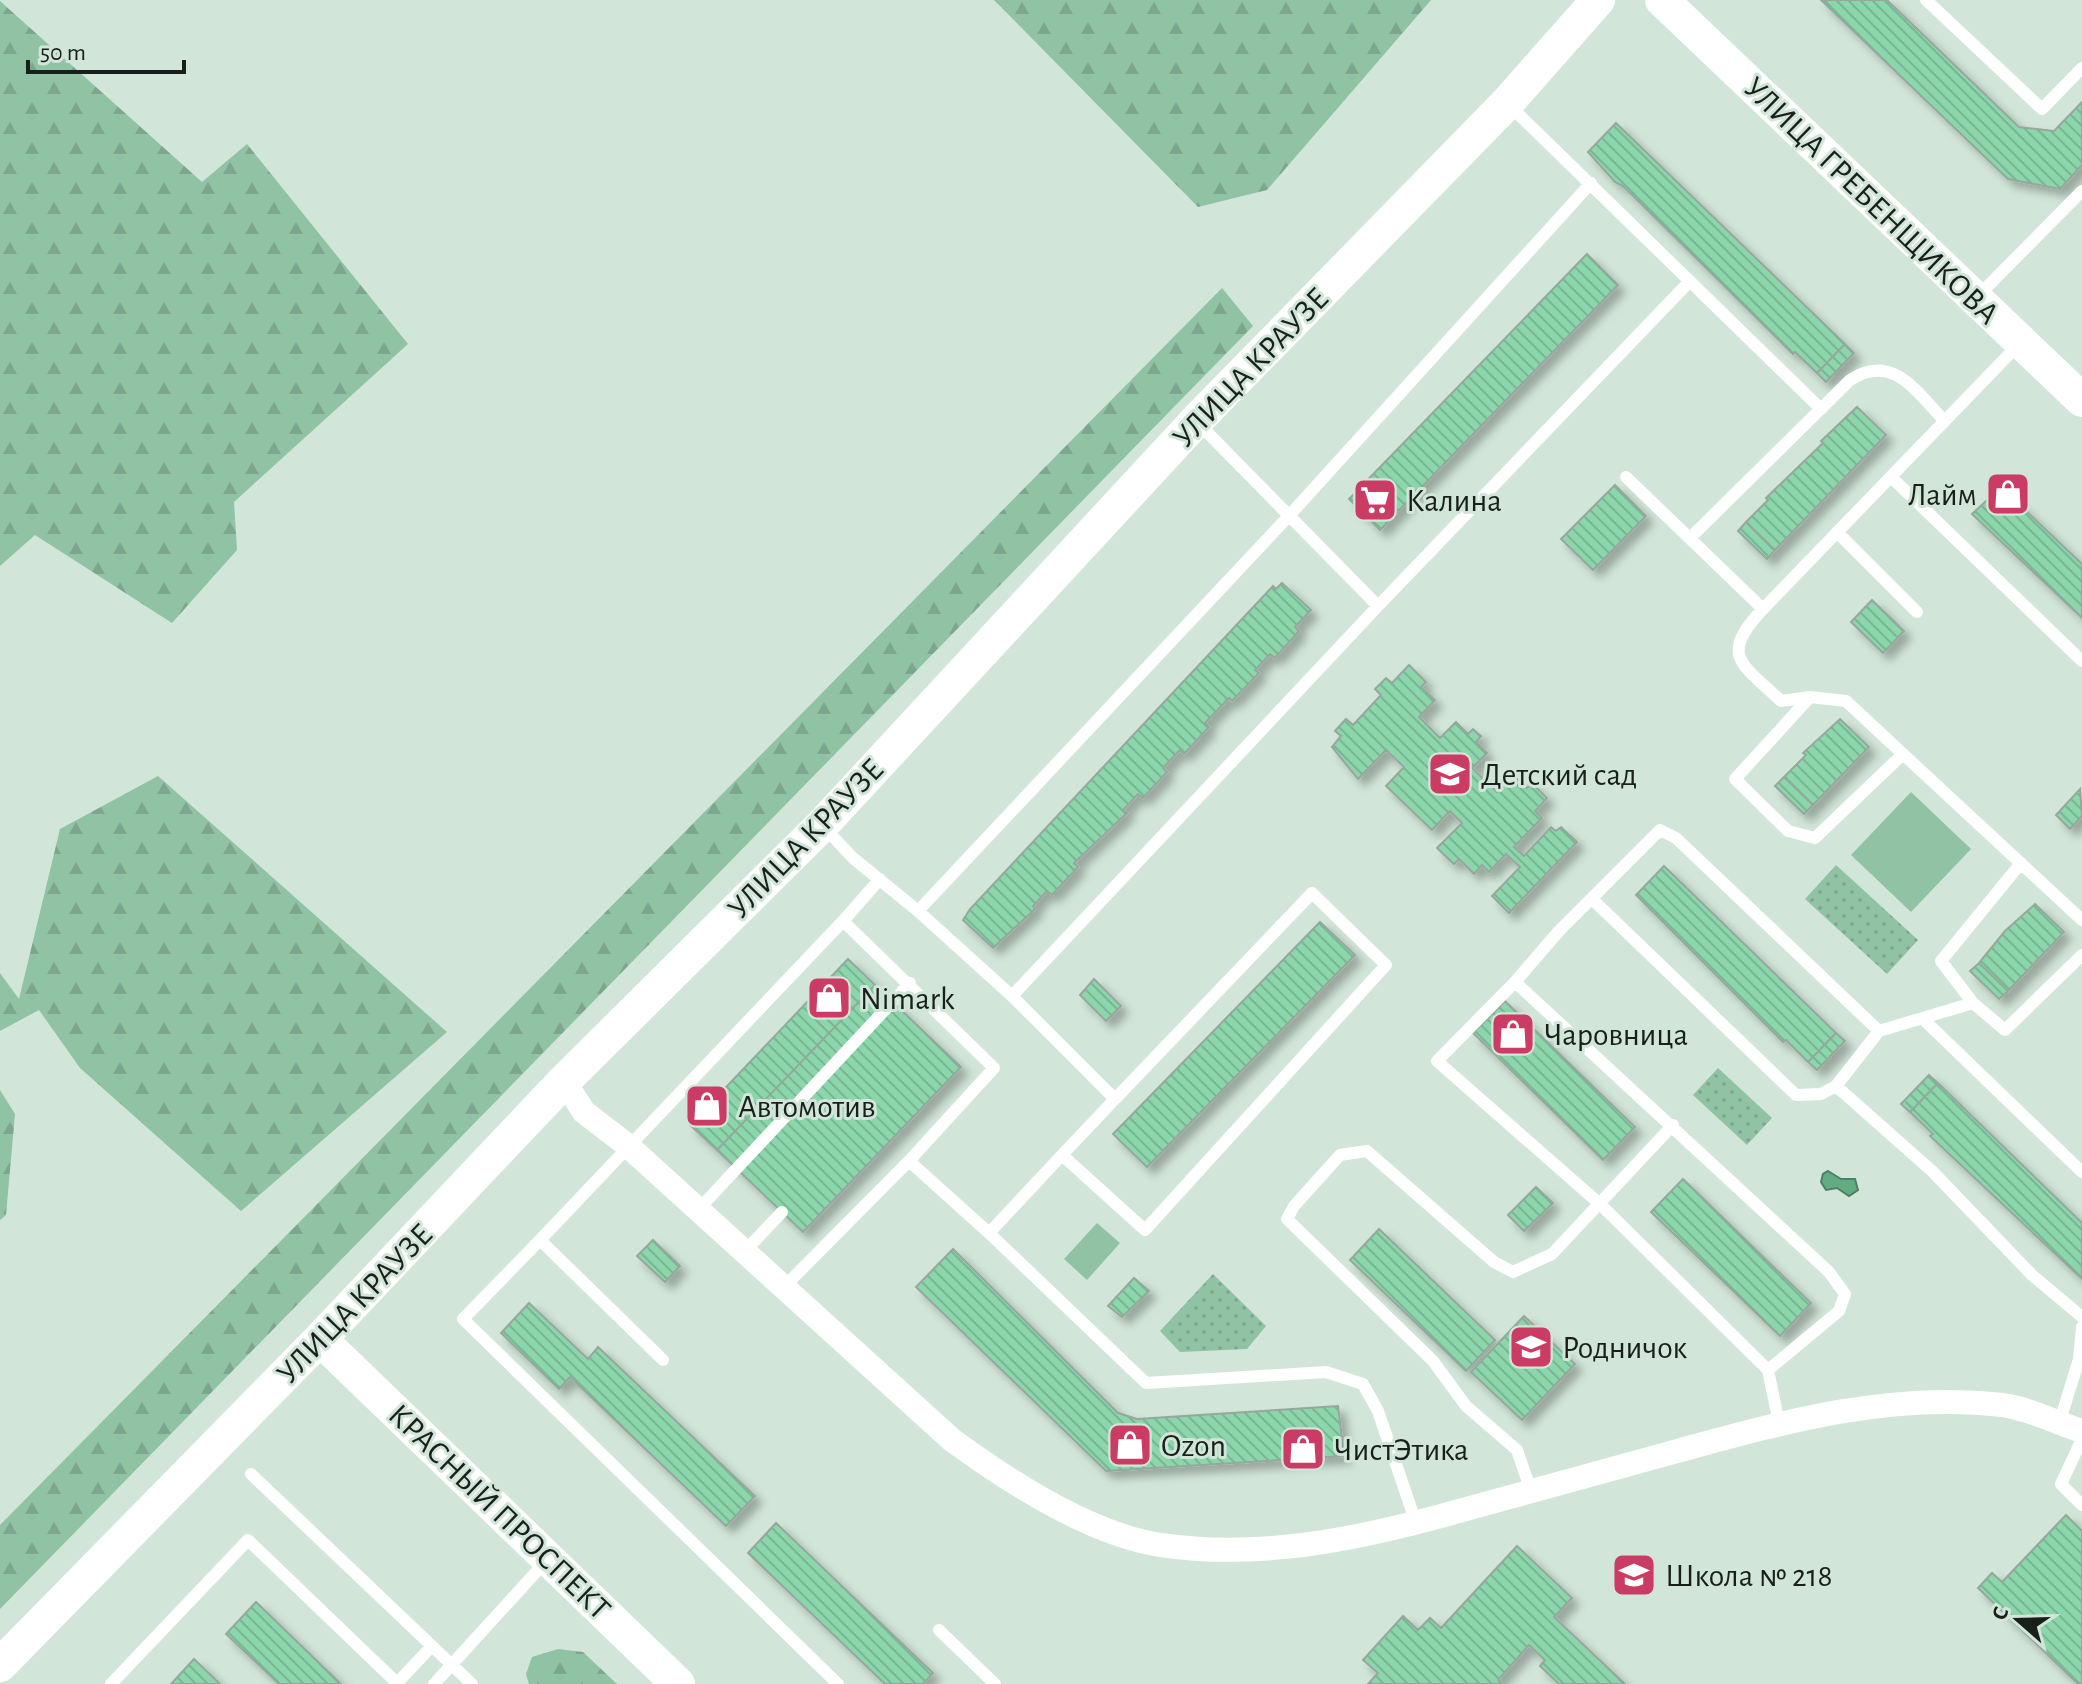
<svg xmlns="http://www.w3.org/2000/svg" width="2082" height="1684" viewBox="0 0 2082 1684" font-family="'Alegreya Sans',sans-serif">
	<defs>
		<pattern id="forest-firs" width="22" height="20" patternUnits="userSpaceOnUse" patternTransform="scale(2)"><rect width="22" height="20" fill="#90c2a4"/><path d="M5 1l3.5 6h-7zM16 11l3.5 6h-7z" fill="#7ca68d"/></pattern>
		<pattern id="park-dots" width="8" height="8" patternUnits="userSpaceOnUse" patternTransform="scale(2)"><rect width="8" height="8" fill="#90c2a4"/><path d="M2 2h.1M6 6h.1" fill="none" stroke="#7ca68d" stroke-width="1.8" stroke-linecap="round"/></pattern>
		<pattern id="building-back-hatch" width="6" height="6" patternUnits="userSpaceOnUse" patternTransform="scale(2)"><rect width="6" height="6" fill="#8cd6ac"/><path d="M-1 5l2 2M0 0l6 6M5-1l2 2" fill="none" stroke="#78b793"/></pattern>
		<filter id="shadow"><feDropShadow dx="7" dy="7" stdDeviation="4" flood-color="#0004"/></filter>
	</defs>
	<rect width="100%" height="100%" fill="#d2e5d9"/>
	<path fill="url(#forest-firs)" d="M994,0H1431L1267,190L1198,207Z
		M0,1L202,182L247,144L408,344L234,502L237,550L172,623L35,535L0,566Z
		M1222,288L1253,326L0,1609V1525Z
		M158,776L447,1032L241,1211L80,1068L39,1010L0,1031V973L19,999L60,829Z
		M0,1090L15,1114L6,1215L0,1220Z
		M558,1649L583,1652L617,1684H529L526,1674L532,1657Z"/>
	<path fill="url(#park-dots)" d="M1836,865L1918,940L1887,974L1805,899Z
		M1718,1068L1772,1118L1747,1145L1693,1095Z
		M1213,1274L1266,1326L1247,1349L1180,1352L1160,1331Z"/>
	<path fill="#90c2a4" d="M1911,792L1971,849L1911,912L1851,855Z
		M1097,1223L1120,1243L1087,1280L1064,1259Z"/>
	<path fill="#62ab83" stroke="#4c8164" stroke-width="2" d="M1828,1171L1841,1179H1855L1858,1190L1849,1196L1837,1188L1826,1190L1821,1182L1823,1174Z"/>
	<path fill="url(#building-back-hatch)" stroke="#96a89d" stroke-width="2" filter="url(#shadow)" d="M1821,0H1887L2019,127L2054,131L2082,102V165L2060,189L2008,179Z
		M1616,123L1845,344L1817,373L1795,352L1793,354L1623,186L1615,182L1588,152Z
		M1587,254L1618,285L1380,530L1349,499Z
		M1845,344L1854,353L1826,382L1817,373Z
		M1857,407L1886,435L1775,550L1746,522L1768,500L1766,498L1823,443L1821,441Z
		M1615,485L1646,516L1593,570L1561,539Z
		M2001,487L2082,564V618L1972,514Z
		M1746,522L1775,550L1767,559L1738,531Z
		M1282,583L1311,610L1295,627L1299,631L1275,658L1270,654L1255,670L1259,673L1232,701L1229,698L1205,723L1209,727L1184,754L1180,750L1163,768L1167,772L1143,798L1138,794L1123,810L1127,813L1074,863L1078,867L1052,895L1047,891L1033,906L1035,909L993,948L963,920L970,909L1273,586L1276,589Z
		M1872,600L1904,631L1883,653L1851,622Z
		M1409,665L1426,682L1421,687L1435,700L1419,717L1440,738L1456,722L1468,734L1473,729L1481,736L1476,742L1487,753L1472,768L1497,792L1513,775L1527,788L1532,783L1547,798L1535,811L1542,818L1514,847L1524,856L1551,827L1556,831L1561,827L1577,842L1509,913L1492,896L1520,867L1506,854L1489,872L1482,865L1474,874L1459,859L1454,864L1437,848L1462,823L1450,811L1432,830L1386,786L1404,767L1386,750L1358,779L1332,747L1341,736L1335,731L1346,719L1353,725L1381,695L1375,689L1386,678L1392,683Z
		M1840,719L1869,747L1813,805L1784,777L1806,755L1803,753Z
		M1784,777L1813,805L1804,814L1775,786Z
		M2080,789L2082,816L2070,829L2056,815Z
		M1664,866L1836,1033L1808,1062L1786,1040L1783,1042L1636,895Z
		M2035,904L2064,932L2008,991L1979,963L2005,931Z
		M1320,922L1355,955L1147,1167L1113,1134Z
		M848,959L875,985L717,1150L690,1125Z
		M1979,963L2008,991L1999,999L1970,971Z
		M1094,979L1121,1006L1106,1021L1080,995Z
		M875,985L961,1067L803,1232L717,1150Z
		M1505,1001L1635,1127L1603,1160L1473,1033Z
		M1836,1033L1845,1041L1817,1070L1808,1062Z
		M1929,1075L1938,1083L1910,1112L1901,1104Z
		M1938,1083L2082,1223V1279L1930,1136L1933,1134L1910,1112Z
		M1683,1179L1811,1303L1780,1336L1651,1212Z
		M1536,1187L1553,1203L1524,1231L1508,1215Z
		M1379,1229L1495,1340L1466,1371L1350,1260Z
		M653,1240L680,1266L665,1282L637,1256Z
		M953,1249L1118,1413L1137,1419L1338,1406L1344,1456L1106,1471L916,1287Z
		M1134,1278L1149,1291L1122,1317L1108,1306Z
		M529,1303L588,1359L598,1347L755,1496L726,1526L570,1377L559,1389L501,1333Z
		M1524,1316L1575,1364L1522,1420L1471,1372Z
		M2066,1515L2082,1531V1684H2078L1978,1588L1992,1573L2002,1582Z
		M776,1523L933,1673L923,1684H885L748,1553Z
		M1517,1546L1572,1598L1554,1617L1625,1684H1559L1540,1666L1545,1660L1529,1645L1498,1680L1502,1684H1368L1378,1673L1363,1660L1403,1616L1418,1630L1430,1618L1441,1628Z
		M256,1602L341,1684H279L226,1634Z
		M194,1659L220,1684H171Z"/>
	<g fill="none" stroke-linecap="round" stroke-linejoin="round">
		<path stroke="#fff" stroke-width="12" d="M1926,0L2042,109L2082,68
			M1508,104L1821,409
			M1977,297L2082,191
			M1198,423L1378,606
			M1626,477L1763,609L2021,342
			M1891,477L2082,661
			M1837,532L1917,612
			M1691,537L1850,380C1893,352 1916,392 1944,420
			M1763,609C1718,656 1742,664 1781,701L1810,697L1846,701L1903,754L1815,838L1788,831L1735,779L1810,697
			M1903,754L2082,920
			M822,825L853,858L918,911L1287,518L1591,183
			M880,879L843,921L994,1068L909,1161L989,1233L1062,1155
			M1592,899L1796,1095L1821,1094L1836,1086
			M918,911L1012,996L1378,606L1690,281
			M2082,955L2005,1030L1973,1003L1879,1031L1836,1086L1932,1171L2032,1275L2082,1317
			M1515,982L1558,932L1660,830L1676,838L1879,1031
			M1012,996L1115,1099L1312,893L1386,965L1145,1230L1062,1155L1115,1099
			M1973,1003L1941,961L2021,863
			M1923,1019L2082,1172
			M698,1210L910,983
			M989,1233L1146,1383L1326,1372L1363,1384L1378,1411L1416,1523
			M540,1240L463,1319L838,1684
			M743,1253L782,1212
			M783,1288L909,1161
			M663,1360L540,1240L843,921
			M1768,1370L1839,1311L1845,1294L1829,1272L1515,982L1437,1061L1601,1205L1768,1370L1779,1423
			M2059,1424L2079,1359L2082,1327
			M2082,1439L2061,1484L2082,1505
			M251,1474L472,1684
			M1531,1491L1517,1450L1466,1406L1433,1361L1287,1219L1294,1206L1340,1155L1367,1151L1494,1262L1513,1272L1552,1254L1673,1125
			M939,1630L995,1684
			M111,1684L248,1540L397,1683L432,1646
			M434,1684L548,1559"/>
		<path stroke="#fff" stroke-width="24" d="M564,1081L584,1112L627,1145L952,1440C1008,1481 1092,1535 1161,1545C1262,1560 1363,1538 1459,1511C1533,1491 1607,1470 1681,1450C1787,1421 1891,1392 2002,1405C2028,1408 2057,1423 2082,1431"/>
		<path stroke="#fff" stroke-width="34" d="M1662,0L2082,400
			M320,1339L678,1684
			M0,1665L320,1339L564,1081L822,825L1196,421L1507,103L1598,0"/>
	</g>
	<defs>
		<g id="shop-square" transform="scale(2.3)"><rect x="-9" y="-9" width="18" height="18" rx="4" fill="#cb3c64" stroke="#d2e5d9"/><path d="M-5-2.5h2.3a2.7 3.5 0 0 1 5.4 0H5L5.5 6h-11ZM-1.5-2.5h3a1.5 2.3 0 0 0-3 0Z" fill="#fff"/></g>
		<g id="supermarket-square" transform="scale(2.3)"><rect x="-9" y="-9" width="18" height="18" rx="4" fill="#cb3c64" stroke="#d2e5d9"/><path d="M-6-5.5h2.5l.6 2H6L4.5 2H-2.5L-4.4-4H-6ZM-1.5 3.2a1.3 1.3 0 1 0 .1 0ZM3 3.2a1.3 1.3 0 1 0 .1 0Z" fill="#fff"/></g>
		<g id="school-square" transform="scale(2.3)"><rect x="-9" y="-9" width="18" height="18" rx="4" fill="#cb3c64" stroke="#d2e5d9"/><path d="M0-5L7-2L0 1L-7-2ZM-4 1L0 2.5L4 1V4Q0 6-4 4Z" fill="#fff"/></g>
	</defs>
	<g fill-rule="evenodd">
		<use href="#shop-square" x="2008" y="494"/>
		<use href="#supermarket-square" x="1375" y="500"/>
		<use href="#school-square" x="1450" y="774"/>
		<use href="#shop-square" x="829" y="998"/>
		<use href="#shop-square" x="1513" y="1034"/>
		<use href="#shop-square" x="707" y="1106"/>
		<use href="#school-square" x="1531" y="1347"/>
		<use href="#shop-square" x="1130" y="1445"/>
		<use href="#shop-square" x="1303" y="1449"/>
		<use href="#school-square" x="1634" y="1575"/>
	</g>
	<g text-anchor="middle" stroke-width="6" stroke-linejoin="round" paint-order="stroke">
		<g font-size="32" fill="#19201c" stroke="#d2e5d9">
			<text transform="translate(1872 200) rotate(44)" y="11">УЛИЦА ГРЕБЕНЩИКОВА</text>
			<text transform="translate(1250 367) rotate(-46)" y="11">УЛИЦА КРАУЗЕ</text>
			<text transform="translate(805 838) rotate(-46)" y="11">УЛИЦА КРАУЗЕ</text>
			<text transform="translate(354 1303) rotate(-46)" y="11">УЛИЦА КРАУЗЕ</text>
			<text transform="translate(500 1511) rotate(44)" y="11">КРАСНЫЙ ПРОСПЕКТ</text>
		</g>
		<g font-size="32" fill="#19201c" stroke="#d2e5d9" text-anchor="start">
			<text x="1977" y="505" text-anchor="end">Лайм</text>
			<text x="1406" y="511">Калина</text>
			<text x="1481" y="785">Детский сад</text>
			<text x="860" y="1009">Nimark</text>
			<text x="1544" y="1045">Чаровница</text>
			<text x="738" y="1117">Автомотив</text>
			<text x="1562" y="1358">Родничок</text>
			<text x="1161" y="1456">Ozon</text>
			<text x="1334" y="1460">ЧистЭтика</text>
			<text x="1665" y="1586">Школа № 218</text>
		</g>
	</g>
	<g transform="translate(2018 1620) rotate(290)" stroke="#d2e5d9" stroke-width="6" paint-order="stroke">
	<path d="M0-6L14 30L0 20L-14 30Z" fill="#19201c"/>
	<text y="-12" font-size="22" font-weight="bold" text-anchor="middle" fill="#19201c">С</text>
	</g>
	<path d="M28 60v12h156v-12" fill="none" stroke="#19201c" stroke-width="4"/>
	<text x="40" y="60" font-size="24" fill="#19201c" stroke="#d2e5d9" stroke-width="6" paint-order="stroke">50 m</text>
</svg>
